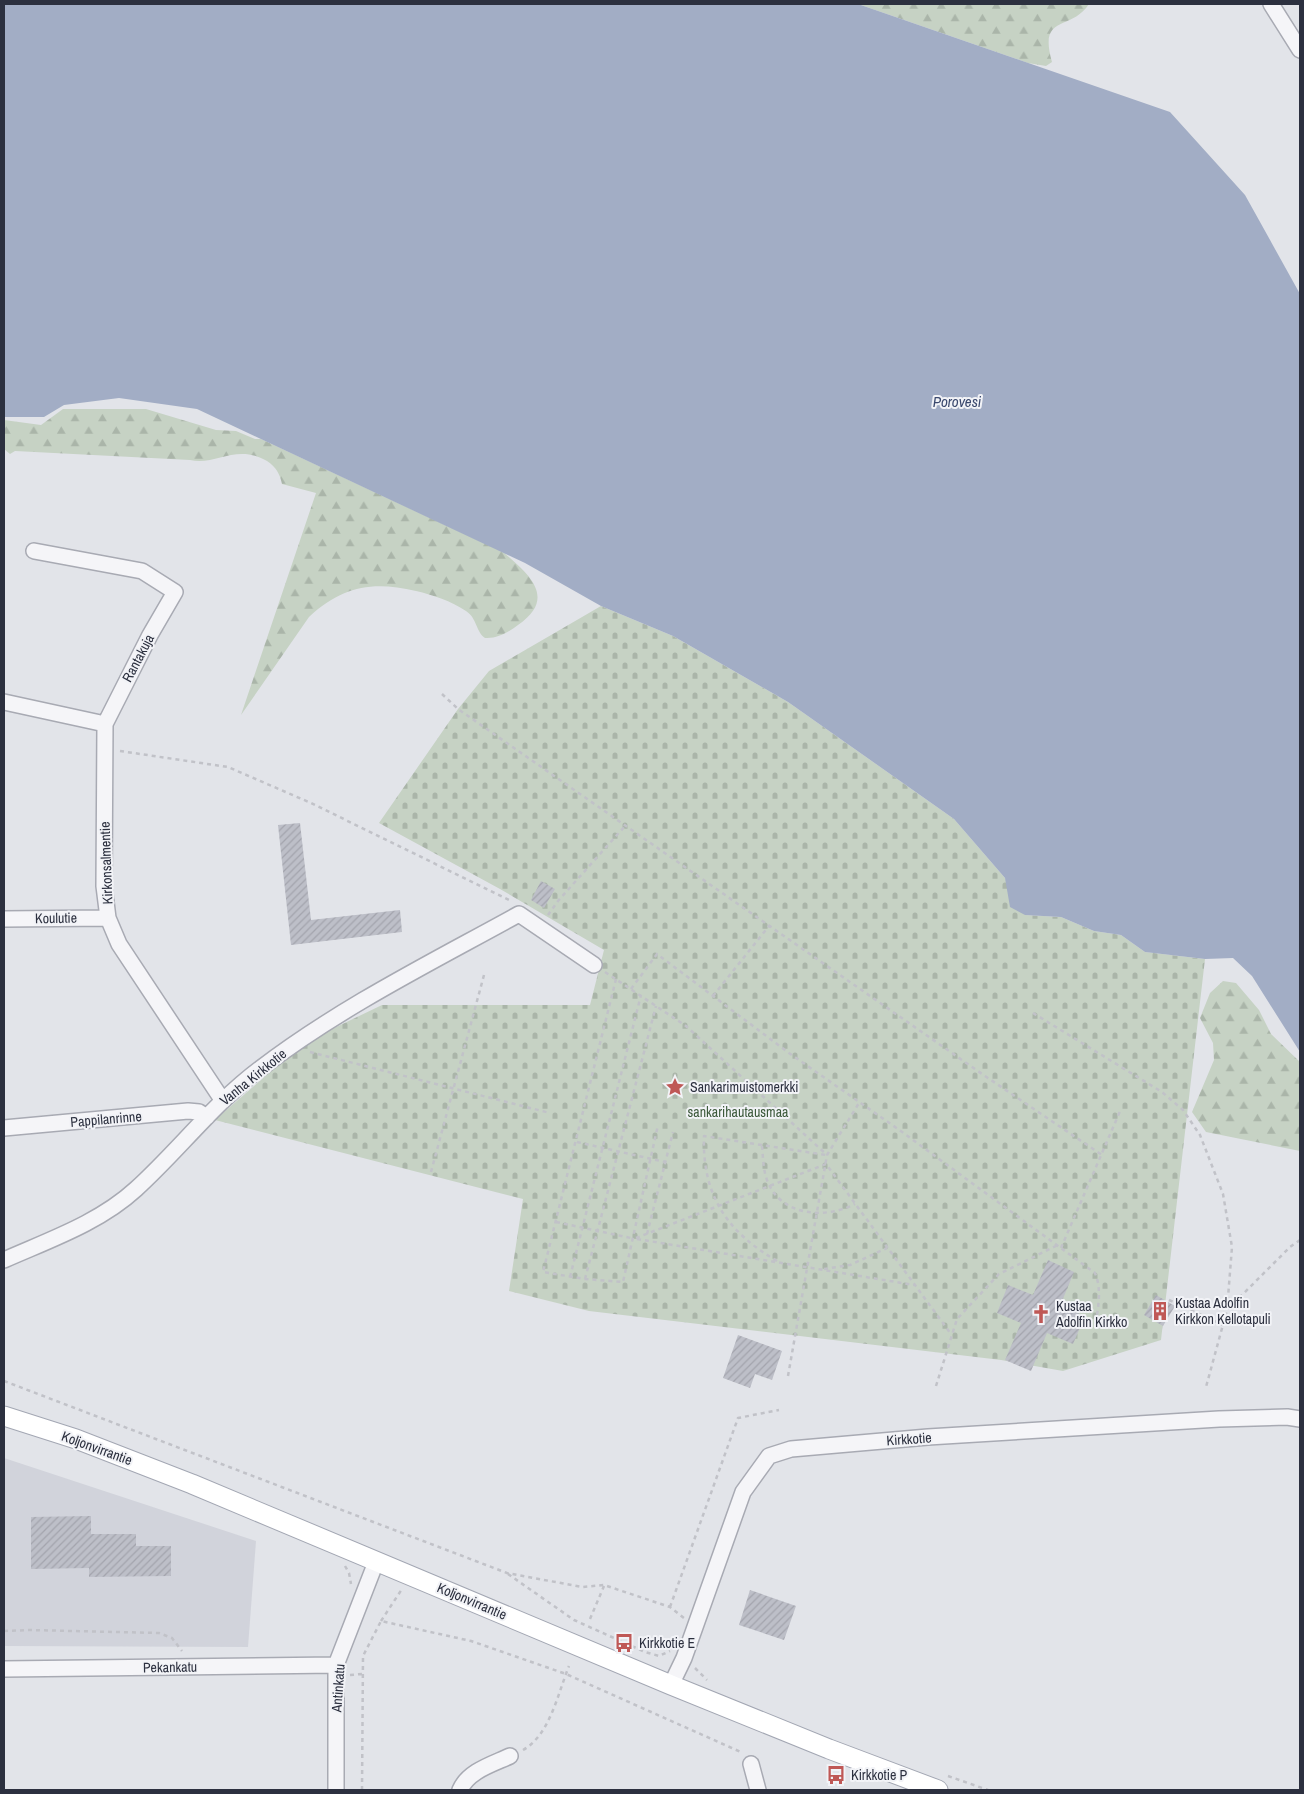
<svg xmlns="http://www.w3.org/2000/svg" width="1304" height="1794" viewBox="0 0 1304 1794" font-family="'Archivo Narrow',sans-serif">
	<defs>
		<pattern id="forest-firs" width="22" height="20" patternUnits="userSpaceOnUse" patternTransform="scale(1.25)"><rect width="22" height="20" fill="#c6d2c4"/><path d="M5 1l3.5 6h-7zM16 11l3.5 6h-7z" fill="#aab5a9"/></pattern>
		<pattern id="cemetery-stones" width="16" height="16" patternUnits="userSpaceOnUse" patternTransform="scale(1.25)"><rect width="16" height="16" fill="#c6d2c4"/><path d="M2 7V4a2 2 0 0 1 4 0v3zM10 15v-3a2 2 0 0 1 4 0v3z" fill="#aab5a9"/></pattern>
		<pattern id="building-hatch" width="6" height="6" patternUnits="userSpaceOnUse" patternTransform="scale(1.25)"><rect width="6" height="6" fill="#bdbfc8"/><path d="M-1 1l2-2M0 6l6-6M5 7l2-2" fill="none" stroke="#a3a4ad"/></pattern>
	</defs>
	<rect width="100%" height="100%" fill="#e2e4e9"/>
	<path fill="#d1d3db" d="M4,1458L256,1541L248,1647L4,1646Z"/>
	<path fill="url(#forest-firs)" d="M858,4H1089C1071,32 1038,13 1052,62L1046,66L1028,63Z
		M63,409H146L216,430L236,431L255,439H261L503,552C530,575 557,598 518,625C509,632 497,639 485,638C476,632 477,618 466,611C451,601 433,595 416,591C372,581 343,586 309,617L241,715L316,493L282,484C280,474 276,467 267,461C236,443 216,466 190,460L15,451L10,454L4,449V420L41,425Z
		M1223,981L1236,983L1259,1010L1271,1034L1300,1062V1151L1206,1132L1192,1112L1214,1060L1213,1043L1200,1018L1210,993Z"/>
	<path fill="url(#cemetery-stones)" d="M601,606L673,636L788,702L954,819L1005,878L1025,915L1061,917L1094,931L1121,935L1145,952L1205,959L1161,1340L1063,1371L1001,1360L589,1311L509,1291L523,1199L215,1120L303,1043L382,1005H590L604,950L500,889L379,823L458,709L489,671Z"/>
	<path fill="#a2adc5" d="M4,4H858L1170,112L1245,195L1300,294V1052L1252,976L1233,958L1205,959L1145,952L1121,935L1094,931L1061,917L1025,915L1010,907L1005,878L954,819L788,702L673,636L601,606L525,563L197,409L119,398L64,405L44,417H4Z"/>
	<path fill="url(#building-hatch)" d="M300,823L311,920L400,910L402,932L291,945L278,825Z
		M541,881L555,889L544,908L531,900Z
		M1048,1260L1074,1272L1060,1306L1085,1316L1073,1344L1047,1333L1031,1371L1005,1360L1021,1323L997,1313L1008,1285L1033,1295Z
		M1156,1295L1175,1306L1163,1326L1144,1315Z
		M738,1335L782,1351L772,1380L755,1374L750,1388L723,1378Z
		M91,1516V1534H136V1546H171V1576L89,1577V1568L31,1569V1517Z
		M750,1590L796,1606L784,1640L739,1625Z"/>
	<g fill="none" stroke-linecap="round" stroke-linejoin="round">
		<g stroke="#a8aab3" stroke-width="18">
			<path id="minor" d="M1271,4L1300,50
				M34,551L142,571L175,592L150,635L105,724
				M4,702L105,724L104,886L108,918L119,944L223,1101
				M4,919L108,918
				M4,1128L188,1111L199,1112L207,1117
				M4,1260C49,1240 99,1223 136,1189C179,1150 214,1103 261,1068C341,1007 432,962 519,914L594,965
				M4,1669L336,1665
				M671,1685L684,1658L743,1492L769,1456L791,1449L928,1437L1219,1419L1287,1417L1300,1419
				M751,1764L758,1790
				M336,1790V1665L376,1562
				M460,1790C468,1771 493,1764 510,1756"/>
		</g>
		<g stroke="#a3a7b3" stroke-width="21">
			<path id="major" d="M4,1416L76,1439L192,1484L671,1685L829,1749L938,1790"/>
		</g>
		<path stroke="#c1c2c8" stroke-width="2.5" stroke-dasharray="4 4" stroke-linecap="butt" d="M442,694L458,709L985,1076L1102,1155
			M120,751L228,767L311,803L511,901
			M548,915L558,901L625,826
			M605,972L686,1026L827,1155
			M616,979L543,1272L585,1279L623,1282L658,1125
			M631,989L657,954L789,1053L898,1129L1095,1273C1102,1290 1098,1306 1096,1323
			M713,996L769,926
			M1033,1013L1162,1092L1183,1110L1200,1135L1223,1194L1232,1247L1227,1310L1206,1387
			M310,1052L550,1113
			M577,1142L665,1162
			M762,1146C763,1156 763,1167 766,1177C778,1216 824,1220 855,1204
			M431,1172L484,975
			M556,1222L631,1238
			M647,1234L673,1132
			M636,1238L826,1164L951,1334
			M637,1239L914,1285
			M1061,1248L1121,1109
			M777,1261C727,1232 702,1195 704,1136L826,1155
			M824,1269L850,1265L887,1248
			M570,1277L641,995
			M585,1279L656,1006
			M1169,1300L1223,1325
			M1228,1309L1290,1247L1300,1240
			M788,1376L827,1155L859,1103
			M4,1381L507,1573L582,1587L604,1585L670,1607L684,1618
			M936,1386L957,1319L999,1274L1058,1245
			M345,1566L349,1573L351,1584
			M508,1574L574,1620L645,1652L659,1656L670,1651
			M670,1607L738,1418L779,1410
			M590,1619L604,1586
			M381,1621L402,1589
			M4,1631L30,1630L159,1633L172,1638L182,1651
			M695,1668L707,1680
			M350,1675L362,1674
			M523,1750C550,1735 558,1693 569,1666
			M948,1776L988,1790
			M362,1790L363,1656L381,1621L471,1641L566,1674L743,1753"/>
		<use href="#minor" stroke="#f5f5f8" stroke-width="15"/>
		<use href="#major" stroke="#fff" stroke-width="19"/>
	</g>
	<defs>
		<g id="sight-bare" transform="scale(1.5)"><path d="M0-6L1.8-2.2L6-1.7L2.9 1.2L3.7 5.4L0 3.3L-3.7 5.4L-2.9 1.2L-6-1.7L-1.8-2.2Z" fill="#bf5856" stroke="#f2f3f7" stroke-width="2.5" paint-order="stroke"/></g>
		<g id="building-bare" transform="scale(1.5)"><path d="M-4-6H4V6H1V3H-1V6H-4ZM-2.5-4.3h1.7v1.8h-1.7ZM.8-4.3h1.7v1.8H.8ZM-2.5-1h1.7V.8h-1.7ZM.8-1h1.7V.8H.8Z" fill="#bf5856" stroke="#f2f3f7" stroke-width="2.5" paint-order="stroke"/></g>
		<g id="church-bare" transform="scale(1.5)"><path d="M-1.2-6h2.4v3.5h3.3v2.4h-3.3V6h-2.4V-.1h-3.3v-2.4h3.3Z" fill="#bf5856" stroke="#f2f3f7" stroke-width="2.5" paint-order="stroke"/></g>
		<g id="bus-bare" transform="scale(1.5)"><path d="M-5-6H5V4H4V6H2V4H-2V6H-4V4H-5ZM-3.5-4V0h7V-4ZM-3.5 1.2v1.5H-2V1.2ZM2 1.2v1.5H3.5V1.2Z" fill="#bf5856" stroke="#f2f3f7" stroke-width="2.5" paint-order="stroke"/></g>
	</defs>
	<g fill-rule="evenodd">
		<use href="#sight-bare" x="675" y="1087"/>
		<use href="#building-bare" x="1160" y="1311"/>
		<use href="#church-bare" x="1041" y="1314"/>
		<use href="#bus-bare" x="624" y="1643"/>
		<use href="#bus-bare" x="836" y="1775"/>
	</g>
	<g text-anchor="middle" stroke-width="4" stroke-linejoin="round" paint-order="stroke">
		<g font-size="14" fill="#2c303f" stroke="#f2f3f7">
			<text transform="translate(138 658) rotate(-62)" y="5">Rantakuja</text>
			<text transform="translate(106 863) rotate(-92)" y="5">Kirkonsalmentie</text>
			<text transform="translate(56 918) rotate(-1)" y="5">Koulutie</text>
			<text transform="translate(253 1077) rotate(-39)" y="5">Vanha Kirkkotie</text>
			<text transform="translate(106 1119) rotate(-5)" y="5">Pappilanrinne</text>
			<text transform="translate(909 1439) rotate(-4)" y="5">Kirkkotie</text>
			<text transform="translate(97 1448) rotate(20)" y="5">Koljonvirrantie</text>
			<text transform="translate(472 1601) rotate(23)" y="5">Koljonvirrantie</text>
			<text transform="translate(170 1667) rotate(-1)" y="5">Pekankatu</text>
			<text transform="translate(338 1688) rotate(-86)" y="5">Antinkatu</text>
		</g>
		<g font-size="14" fill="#2c303f" stroke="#f2f3f7" text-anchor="start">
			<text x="690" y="1092">Sankarimuistomerkki</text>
			<text x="1175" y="1308">Kustaa Adolfin<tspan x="1175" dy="16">Kirkkon Kellotapuli</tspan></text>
			<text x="1056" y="1311">Kustaa<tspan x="1056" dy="16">Adolfin Kirkko</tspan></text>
			<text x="639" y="1648">Kirkkotie E</text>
			<text x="851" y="1780">Kirkkotie P</text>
		</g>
		<g font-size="14" fill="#3c593b" stroke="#f2f3f7">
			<text x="738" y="1117">sankarihautausmaa</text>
		</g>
		<g font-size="15" font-style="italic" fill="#3b496e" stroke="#f2f3f7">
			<text x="957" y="407">Porovesi</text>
		</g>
	</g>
	<rect width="1304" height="1794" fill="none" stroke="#2c303f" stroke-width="10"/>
</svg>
